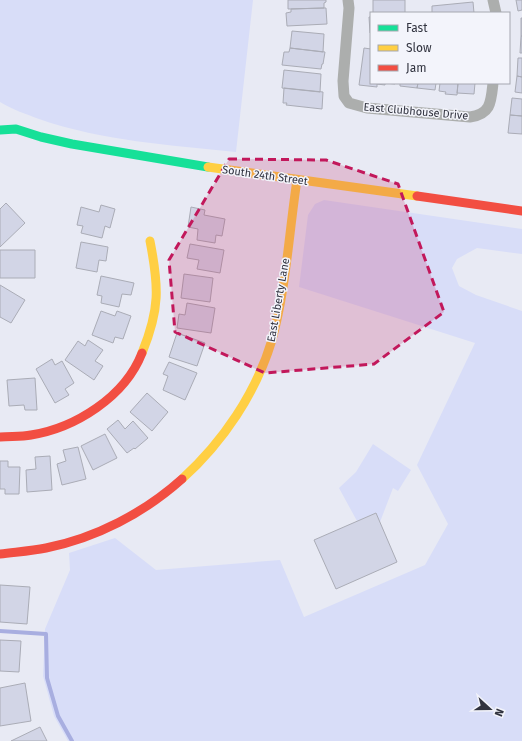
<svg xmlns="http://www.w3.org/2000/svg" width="522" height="741" viewBox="0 0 522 741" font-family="'Fira Sans',sans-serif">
	<rect width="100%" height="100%" fill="#e8eaf4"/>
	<path fill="#d8ddf8" d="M0,0H253L236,152C170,145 102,141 39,119C26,114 13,110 0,102Z
		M324,200L522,229V254L477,248L457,259L452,268L459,286L476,295L522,311V741H68L54,716L43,676L45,629L70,570L69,553L115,538L156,570L280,560L304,617L425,565L448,524L417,465L475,343L299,287L308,215L315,204Z
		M373,444L411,470L398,491L393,488L380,522L376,513L357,521L339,488L356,472Z"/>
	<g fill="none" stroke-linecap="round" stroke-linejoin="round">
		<path stroke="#a8aee0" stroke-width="4" d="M0,631L46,634L47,678L58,716L72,741"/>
	</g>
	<path fill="#d2d5e6" stroke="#aaacb6" d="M288,0H326V2L324,3V8L288,9Z
		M373,0H405V13H373Z
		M516,0H522V10L518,11Z
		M473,2L474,13H432V6Z
		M324,8H326L327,24L287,26L286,13L291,12V9Z
		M369,17H371V33H370Z
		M521,18H522V36H521Z
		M292,31L324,34L323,52L290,48Z
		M521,36H522V53H520Z
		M290,48L325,52L323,64H322L321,69L282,65L284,52H289Z
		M364,48L371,49V83H377V87L359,85Z
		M518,58H522V77L517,76Z
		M284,70L321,74L320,92L282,88Z
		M517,76L522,77V93L515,92Z
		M377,83H395V84L385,83V85L377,84Z
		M400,83H418L417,88L400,86Z
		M418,83H436L435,90L417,88Z
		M440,83H458L457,95L445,94L446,92L439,91Z
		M458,83H475L474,94L457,93Z
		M284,88L323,92L322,109L286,105L287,103H283Z
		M512,98L522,99V116L510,115Z
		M510,115L522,116V134L508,133Z
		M6,203L25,223L0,247V209Z
		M101,205L115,209L110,228L105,226L102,238L81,233L83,226L77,225L81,207L99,212Z
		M191,207L205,210L204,215L225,219L222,236L216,235L215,243L197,240L198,229L188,227Z
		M81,242L108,247L106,261L99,260L97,272L76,268Z
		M190,244L224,250L220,273L197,269L199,260L187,258Z
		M0,250H35V278H0Z
		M184,274L213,278L210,302L181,298Z
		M101,276L134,283L131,295L122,294L119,307L101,303L102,296L97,295Z
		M0,285L25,300L11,323L0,317Z
		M187,303L215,308L211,333L177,328L179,314L185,315Z
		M101,311L115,316L117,311L131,316L123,339L115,337L113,343L92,335Z
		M177,333L205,343L197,366L169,357Z
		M88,340L103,350L95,361L103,366L94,380L65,360L78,341L85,346Z
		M52,359L55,365L62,361L74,383L65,389L69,395L55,403L36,369Z
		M169,362L197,373L185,400L163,390L168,376L163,374Z
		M35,378L37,410H25L24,405L9,406L7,380Z
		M147,393L168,412L152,431L130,412Z
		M118,420L125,429L133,421L148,438L135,449L134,448L127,453L107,429Z
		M105,434L117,458L93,470L81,446Z
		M78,447L86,479L62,485L57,464L66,461L63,450Z
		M50,456L52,490L27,492L26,470L36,469L35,457Z
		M0,461H8V467H20L19,494H5V489H0Z
		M376,513L397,562L336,589L314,540Z
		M0,585L30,587L27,624L0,622Z
		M0,640L21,641L19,672L0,671Z
		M25,683L31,721L0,726V688Z
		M40,727L47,741H11Z"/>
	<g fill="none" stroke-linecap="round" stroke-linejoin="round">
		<path stroke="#acaead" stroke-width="11" d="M348,0L349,8L343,81L344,96L349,103L367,108L470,117C491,114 491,102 493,83
			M493,0L496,13"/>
		<path stroke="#16e098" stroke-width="9" d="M0,130L16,129L41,137L72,144L208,167"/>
		<path stroke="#ffcf43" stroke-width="9" d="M208,167L417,196
			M142,353C160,309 159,287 150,241
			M182,479C223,442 256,393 272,340C286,290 289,232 297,180"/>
		<path stroke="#f24e42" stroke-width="9" d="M417,196L522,211
			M0,437C10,436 21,437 31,435C75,428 125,397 142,353
			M0,554C15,552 31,551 46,548C96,538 144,513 182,479"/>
	</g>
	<path fill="#c2185b" fill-opacity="0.2" stroke="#c2185b" stroke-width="3" stroke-dasharray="8 5" stroke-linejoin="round" d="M229,159L326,160L398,184L444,312L374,364L265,373L175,332L169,260Z"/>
	<g text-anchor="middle" stroke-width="3" stroke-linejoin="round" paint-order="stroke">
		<g font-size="11" fill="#31333f" stroke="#f3f4fb">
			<text transform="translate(416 111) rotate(5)" y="4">East Clubhouse Drive</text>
			<text transform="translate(265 175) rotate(8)" y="4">South 24th Street</text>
			<text transform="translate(278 300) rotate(-80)" y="4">East Liberty Lane</text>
		</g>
	</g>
	<rect x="370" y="12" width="140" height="72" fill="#f3f4fb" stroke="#a5a7b0"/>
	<rect x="378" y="25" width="20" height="6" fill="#16e098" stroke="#a5a7b0"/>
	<text x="406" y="32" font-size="12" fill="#31333f">Fast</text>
	<rect x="378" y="45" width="20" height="6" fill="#ffcf43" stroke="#a5a7b0"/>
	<text x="406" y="52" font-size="12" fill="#31333f">Slow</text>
	<rect x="378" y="65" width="20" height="6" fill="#f24e42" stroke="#a5a7b0"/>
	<text x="406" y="72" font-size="12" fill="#31333f">Jam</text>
	<g transform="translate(490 709) rotate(111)" stroke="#f3f4fb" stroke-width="3" paint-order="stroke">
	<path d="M0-3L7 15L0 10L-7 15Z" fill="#31333f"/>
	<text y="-6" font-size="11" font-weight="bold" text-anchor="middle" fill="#31333f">N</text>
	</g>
</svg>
